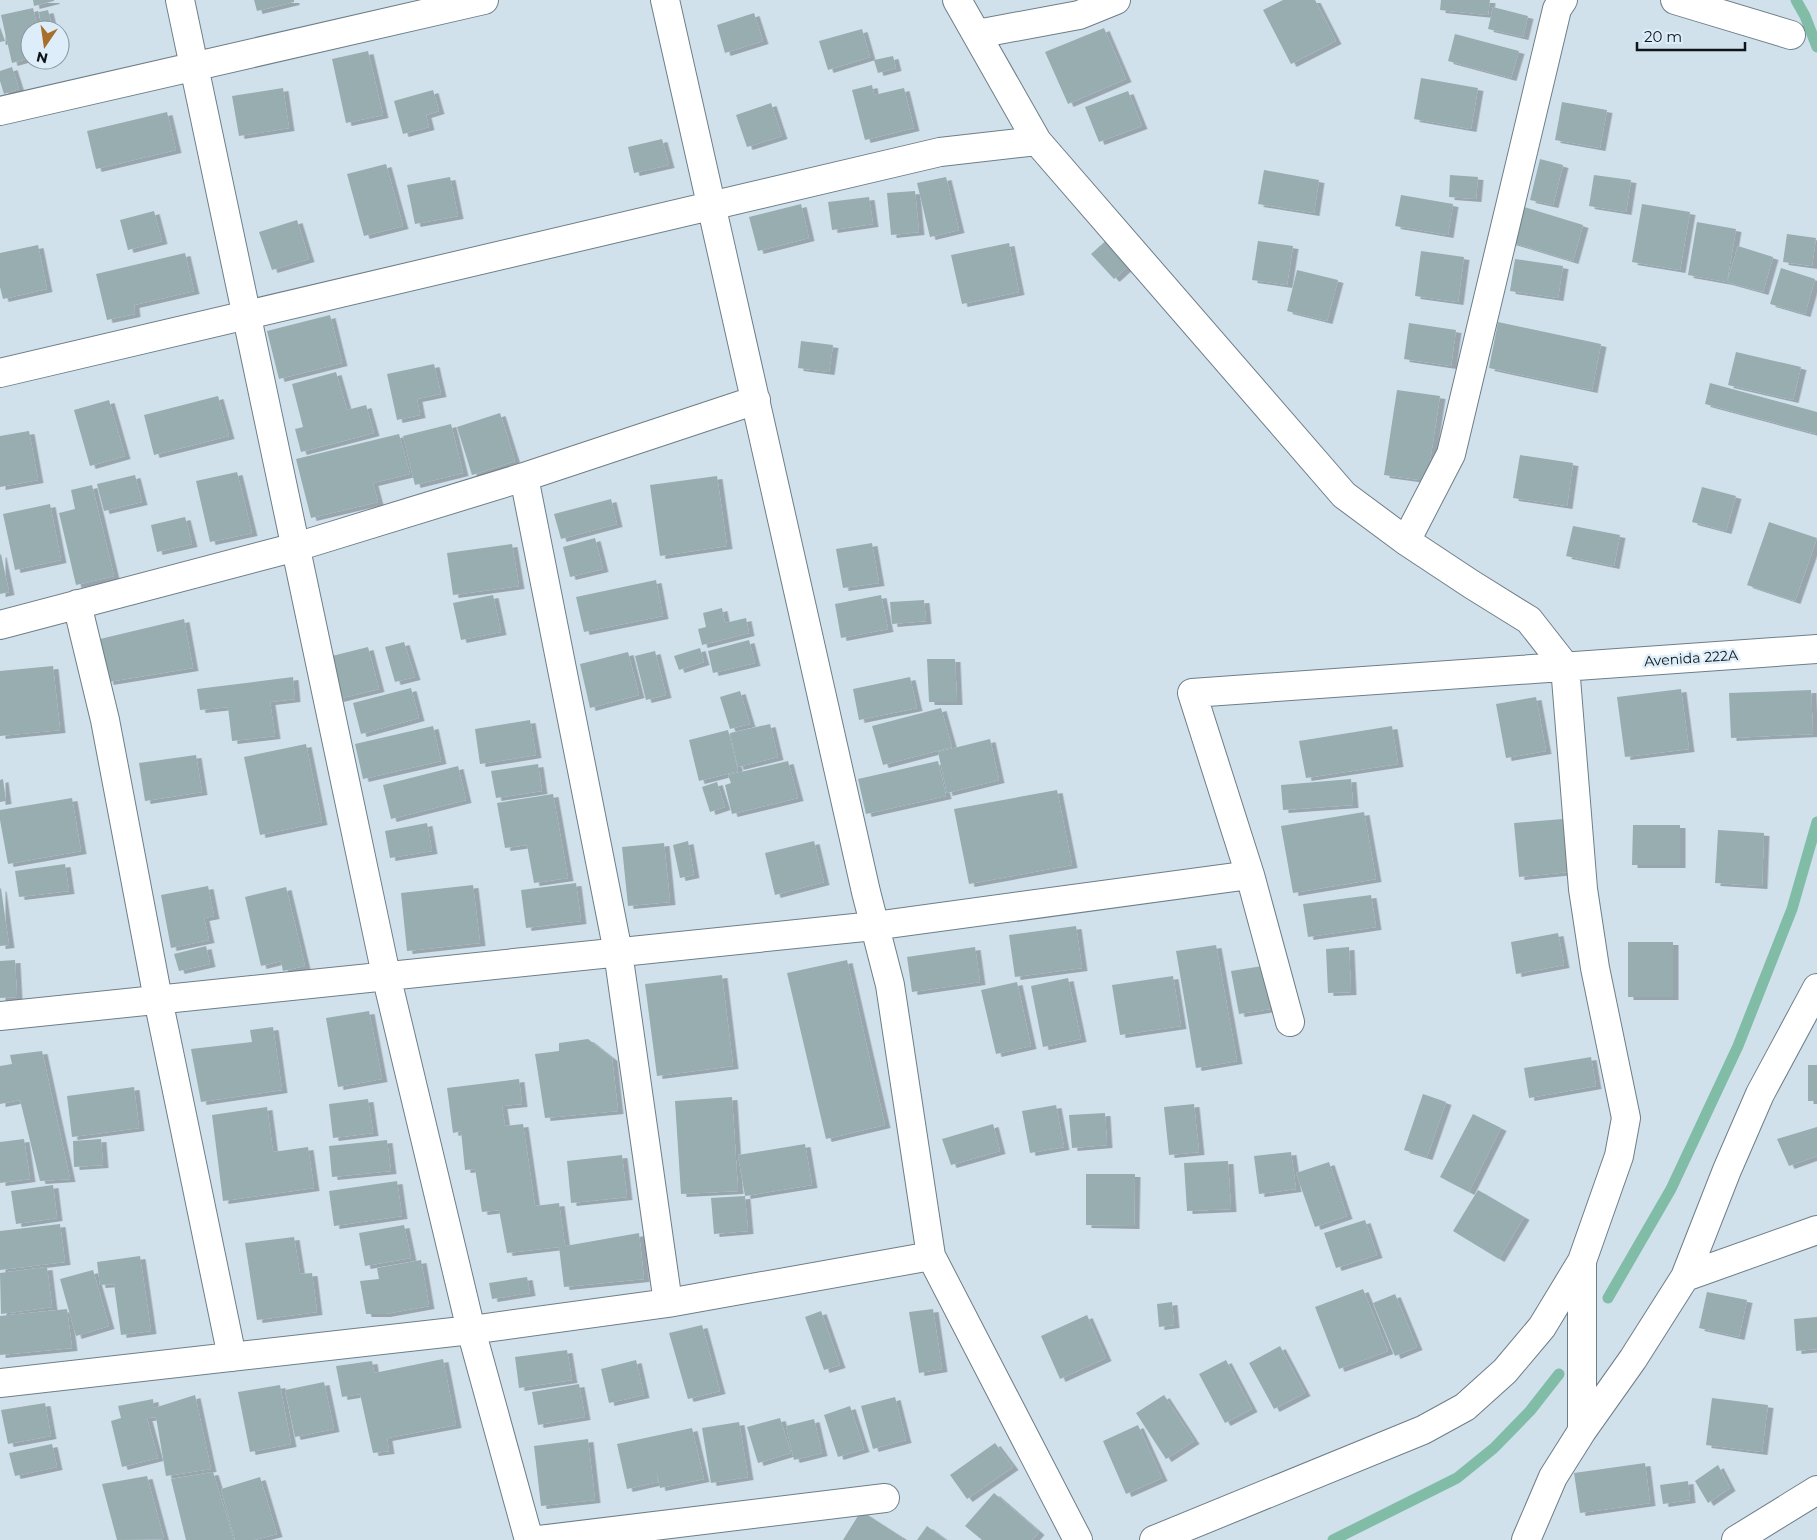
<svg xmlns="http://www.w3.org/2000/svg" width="1817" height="1540" viewBox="0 0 1817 1540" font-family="Montserrat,sans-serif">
	<defs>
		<filter id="shadow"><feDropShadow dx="5.5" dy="3" stdDeviation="0" flood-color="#0004"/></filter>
	</defs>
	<rect width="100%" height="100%" fill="#d0e1ec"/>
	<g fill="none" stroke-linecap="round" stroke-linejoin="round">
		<path stroke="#81bda6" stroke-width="11" d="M1796,0L1805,16L1817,47
			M1608,1298L1671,1189L1738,1046L1792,909L1817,822
			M1333,1540L1457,1478L1494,1448L1530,1411L1559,1374"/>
	</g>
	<path fill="#98adaf" filter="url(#shadow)" d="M33,0H54V1L34,6Z
		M254,0H294V2L257,11Z
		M1283,0H1315L1336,41L1291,64L1263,10Z
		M1441,0H1490L1488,15L1440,10Z
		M1493,7L1528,16L1523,37L1488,29Z
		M33,8L38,30H30V58L12,63L1,15Z
		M48,10L53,30H42L39,12Z
		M754,13L763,41L725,53L717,25Z
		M0,27L5,41L0,42Z
		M1104,28L1126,79L1068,104L1045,52Z
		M60,29L64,44H60Z
		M862,29L870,57L828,70L819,41Z
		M1455,34L1519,51L1511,78L1448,61Z
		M368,51L383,115L346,123L332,59Z
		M893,56L896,68L878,73L874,60Z
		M12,67L19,89L4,94L0,81V71Z
		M1421,78L1478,88L1471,129L1414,119Z
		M872,85L874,95L904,88L914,128L865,140L852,90Z
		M283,88L289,128L239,136L232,96Z
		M433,90L439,111L426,115L429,127L403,134L394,101Z
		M1128,91L1142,126L1099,142L1085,107Z
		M1562,102L1607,110L1600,148L1555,140Z
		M771,103L782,136L747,147L736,115Z
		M167,112L176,150L96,169L87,131Z
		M662,139L669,165L634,173L628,147Z
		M1540,159L1563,165L1553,205L1530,200Z
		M386,164L403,226L364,236L347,174Z
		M1264,170L1319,180L1314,213L1258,204Z
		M1450,175L1478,177L1476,199L1449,197Z
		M1594,175L1631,180L1626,212L1589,206Z
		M450,177L458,216L415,224L407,185Z
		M946,177L959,230L930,237L917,183Z
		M915,191L919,232L891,235L887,193Z
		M1401,195L1453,204L1448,235L1395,226Z
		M869,197L873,224L832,230L828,202Z
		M801,204L809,238L758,251L749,217Z
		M1642,204L1690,212L1680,270L1632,262Z
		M1521,206L1583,225L1573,261L1510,242Z
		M154,211L162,241L128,250L120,220Z
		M297,220L309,259L272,270L259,232Z
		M1697,222L1736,229L1727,282L1738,246L1773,257L1763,292L1727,282L1688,275Z
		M1787,234L1816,238L1812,266L1783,262Z
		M1111,236L1134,261L1114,279L1091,254Z
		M1258,241L1293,246L1287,285L1252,280Z
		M1009,243L1019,292L962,304L951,255Z
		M38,245L47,289L3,299L0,287V253Z
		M1421,251L1464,257L1458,302L1415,296Z
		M185,253L194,291L134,305L135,314L107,320L96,274Z
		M1515,259L1563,266L1558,298L1510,291Z
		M1781,268L1815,279L1805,314L1770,304Z
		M1297,270L1338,280L1327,321L1287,311Z
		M330,315L342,363L279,379L267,331Z
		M1498,322L1601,344L1592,390L1489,368Z
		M1409,323L1456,330L1451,366L1404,359Z
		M801,341L833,345L829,372L798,368Z
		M1736,352L1801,367L1793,400L1728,385Z
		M434,364L441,394L417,399L420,415L397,420L387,374Z
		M336,372L347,410L366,405L374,433L301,452L295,429L303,427L292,384Z
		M1710,383L1817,412V434L1705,404Z
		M1397,390L1440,396L1427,481L1384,475Z
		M218,396L229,436L154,455L144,415Z
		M109,400L125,456L90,466L74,410Z
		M500,413L515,461L472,475L457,427Z
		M451,424L463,473L415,485L403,436Z
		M29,431L38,480L0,487V436Z
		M399,434L410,474L373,483L378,502L311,518L296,459Z
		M1520,455L1573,463L1567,506L1513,498Z
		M237,472L252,533L210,542L196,481Z
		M135,475L142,502L104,511L97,484Z
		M717,476L727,546L660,556L650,485Z
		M92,485L114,576L76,585L59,513L75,509L71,490Z
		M1702,487L1736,496L1726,531L1692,522Z
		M611,499L617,524L561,539L554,514Z
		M50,504L61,560L15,570L3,514Z
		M185,517L192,544L157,552L151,525Z
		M1769,522L1817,538L1795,601L1747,585Z
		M1573,526L1620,535L1614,566L1566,556Z
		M595,538L603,569L570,577L563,547Z
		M872,543L879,583L843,588L836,549Z
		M512,544L519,586L453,595L447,553Z
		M1,554L9,592L0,594V555Z
		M656,580L663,616L584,632L576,597Z
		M493,595L501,632L461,640L453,603Z
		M881,595L888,629L841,638L835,604Z
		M924,600L926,621L892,624L890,602Z
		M722,608L725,623L746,618L749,633L702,645L698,629L706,627L703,613Z
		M184,619L193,668L108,682L100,639Z
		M749,640L755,663L713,673L708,651Z
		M404,642L415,677L395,682L385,647Z
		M368,647L379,689L338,699L328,657Z
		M700,648L704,662L679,670L674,656Z
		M655,651L666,695L646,700L635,656Z
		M628,652L639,695L590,708L580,664Z
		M927,659H955L957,702H929Z
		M53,666L60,730L0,736V671Z
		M293,677L295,699L270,702L275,736L232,741L228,707L200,710L197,689Z
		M910,677L917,708L859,720L853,689Z
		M411,688L419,718L361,734L353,703Z
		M1681,689L1689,749L1625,757L1617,697Z
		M1811,690L1813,734L1731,738L1729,693Z
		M740,691L750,724L730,729L720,697Z
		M1536,697L1546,751L1506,758L1496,704Z
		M941,708L952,747L883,765L872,726Z
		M530,720L536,755L480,764L475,729Z
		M770,724L778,757L738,767L730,733Z
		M433,726L441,761L363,779L355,744Z
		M1392,726L1398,764L1306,778L1299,741Z
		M728,730L738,771L699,781L689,740Z
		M990,739L999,780L947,793L938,752Z
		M306,744L322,822L260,835L244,757Z
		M196,755L202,792L145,801L139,763Z
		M788,761L798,798L732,814L725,785L731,783L728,775Z
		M938,761L946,796L866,814L858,779Z
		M538,764L542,791L496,798L491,771Z
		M458,766L466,800L391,819L383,785Z
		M3,779L6,801L0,802V780Z
		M1351,779L1353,805L1283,810L1281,785Z
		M717,782L725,807L710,812L702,787Z
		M1057,790L1072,865L969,884L954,809Z
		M553,794L568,878L534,883L527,845L505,848L497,803Z
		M72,798L81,851L8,864L0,820V810Z
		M1364,812L1376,879L1293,893L1281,826Z
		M1563,819L1569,872L1519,877L1514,823Z
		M427,823L432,851L390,858L385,831Z
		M1633,825H1680V865H1632Z
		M1718,830L1764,833L1762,886L1715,883Z
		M688,841L694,875L680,878L673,845Z
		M814,841L824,882L775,895L765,853Z
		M664,843L670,902L628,906L622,847Z
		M65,864L69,891L19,897L15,871Z
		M576,883L581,921L526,928L521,890Z
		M473,885L480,943L407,951L401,893Z
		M208,886L214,916L204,918L209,940L171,948L161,895Z
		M286,887L305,966L283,971L281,961L261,966L245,897Z
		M1,888L9,945L0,946V889Z
		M1371,895L1376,927L1308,937L1303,904Z
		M1076,926L1082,968L1015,977L1009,935Z
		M1558,933L1564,965L1516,974L1511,942Z
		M1628,942H1673V997H1628Z
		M1216,945L1237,1061L1196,1068L1176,951Z
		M206,946L210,964L179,971L174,954Z
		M975,947L980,982L912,992L907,957Z
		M1349,947L1351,992L1328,993L1326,949Z
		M15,960L17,997L0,998V961Z
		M847,960L885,1125L826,1139L787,973Z
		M1269,965L1276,1008L1239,1014L1231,971Z
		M722,975L733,1066L657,1076L645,984Z
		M1173,976L1181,1026L1120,1035L1112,985Z
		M1068,978L1081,1039L1043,1047L1031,986Z
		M1017,982L1031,1046L996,1054L981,990Z
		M369,1011L382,1079L338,1087L326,1018Z
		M273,1027L282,1090L201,1102L191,1049L252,1042L250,1030Z
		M588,1039L612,1058L618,1111L545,1118L535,1054L559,1051V1043Z
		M42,1051L70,1179L40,1181L20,1100L0,1104V1066L12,1064L10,1055Z
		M1591,1057L1596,1086L1529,1098L1524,1068Z
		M1808,1065H1817V1101H1808Z
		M519,1079L522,1104L502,1106L505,1126L523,1124L535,1206L559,1203L565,1246L639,1233L644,1279L564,1287L559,1247L507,1253L499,1210L482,1212L475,1169L465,1170L461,1131L453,1133L447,1088Z
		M134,1087L139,1128L72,1137L67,1096Z
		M1423,1094L1446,1102L1427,1157L1404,1150Z
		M732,1097L738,1191L681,1194L675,1101Z
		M368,1099L373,1133L333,1138L329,1104Z
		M1194,1104L1199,1152L1169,1155L1164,1107Z
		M1056,1105L1064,1147L1030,1153L1022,1111Z
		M267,1107L273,1152L308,1147L314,1188L223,1201L212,1115Z
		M1105,1113L1107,1145L1072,1148L1069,1115Z
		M1473,1114L1501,1128L1469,1192L1440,1177Z
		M993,1124L1000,1151L951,1165L942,1139Z
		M1817,1127V1156L1789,1166L1777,1139Z
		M24,1139L30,1179L0,1183V1142Z
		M101,1139L103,1165L74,1167L73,1141Z
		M387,1140L391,1171L332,1177L329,1146Z
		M805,1144L812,1185L745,1196L738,1155Z
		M1291,1152L1296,1189L1259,1194L1254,1156Z
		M622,1155L627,1197L571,1203L567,1161Z
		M1228,1161L1231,1209L1187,1211L1184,1163Z
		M1329,1162L1347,1216L1315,1227L1296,1173Z
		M1086,1174H1135L1134,1226L1086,1225Z
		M397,1181L402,1216L334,1226L329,1191Z
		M53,1185L57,1218L16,1224L11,1191Z
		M1478,1190L1524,1217L1499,1259L1453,1231Z
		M745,1196L748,1231L714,1234L711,1198Z
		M1365,1220L1377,1255L1336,1268L1324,1233Z
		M60,1224L65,1262L0,1270V1231Z
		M404,1225L411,1258L365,1266L359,1233Z
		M294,1237L300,1274L312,1273L317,1312L257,1320L245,1243Z
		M140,1256L151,1331L121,1335L114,1284L100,1285L97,1262Z
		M421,1260L429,1306L385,1314H366L360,1281L379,1279L377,1268Z
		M47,1267L52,1307L1,1314L0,1273Z
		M93,1270L109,1326L76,1336L60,1279Z
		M527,1277L530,1293L492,1299L489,1283Z
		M1363,1289L1388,1351L1339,1369L1315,1307Z
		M1707,1292L1747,1300L1739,1337L1699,1328Z
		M1395,1294L1417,1347L1395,1356L1373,1303Z
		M1172,1302L1174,1325L1159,1327L1157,1304Z
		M67,1309L72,1348L0,1355V1316Z
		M933,1309L942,1369L919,1373L909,1312Z
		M821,1311L840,1365L824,1370L805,1317Z
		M1087,1315L1106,1358L1060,1379L1041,1336Z
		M1817,1317V1349L1796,1351L1794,1319Z
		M702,1325L720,1391L688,1399L669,1333Z
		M1280,1346L1305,1393L1274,1409L1249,1363Z
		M567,1350L572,1380L519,1388L515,1357Z
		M443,1359L456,1425L387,1438L389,1451L373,1453L360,1394L342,1397L336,1366L372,1361L374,1373Z
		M636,1360L644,1395L609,1403L601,1369Z
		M1226,1360L1252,1409L1225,1423L1199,1374Z
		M324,1382L334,1429L295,1437L285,1390Z
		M579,1384L585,1417L538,1425L532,1392Z
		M280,1385L291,1444L250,1452L238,1392Z
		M195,1395L211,1469L166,1476L156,1417L147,1418L158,1458L122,1467L111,1421L121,1418L118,1406L153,1399L154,1408Z
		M1164,1395L1194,1441L1166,1459L1136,1413Z
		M895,1397L906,1440L873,1449L861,1406Z
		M1712,1398L1768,1405L1762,1452L1706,1445Z
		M45,1403L51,1436L8,1444L1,1410Z
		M850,1406L864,1449L838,1457L824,1415Z
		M780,1418L791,1453L758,1463L747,1427Z
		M814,1419L822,1453L794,1460L786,1426Z
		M739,1422L748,1477L711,1483L702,1428Z
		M1138,1425L1162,1478L1126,1494L1103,1441Z
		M692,1428L704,1479L660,1488L656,1468L658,1482L627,1489L617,1444Z
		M588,1439L595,1500L541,1506L534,1446Z
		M995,1443L1013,1467L967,1499L950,1475Z
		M52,1444L57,1467L15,1476L9,1453Z
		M1645,1463L1650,1503L1580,1513L1574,1473Z
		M1718,1465L1730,1488L1708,1503L1695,1481Z
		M213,1472L234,1540H186L171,1479Z
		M147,1476L164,1539L117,1540L102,1484Z
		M260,1477L277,1534L254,1540H235L221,1489Z
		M1688,1481L1690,1500L1663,1504L1660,1485Z
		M994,1493L1039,1532L1032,1540H982L965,1526Z
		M861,1511L903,1538L902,1540H843Z
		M927,1526L946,1540H917Z"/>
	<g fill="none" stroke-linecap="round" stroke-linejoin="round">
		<g stroke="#6e7e88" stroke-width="30">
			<path id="minor" d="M180,0L386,975L471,1330L529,1540
				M665,0L866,892L890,985L931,1256L1078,1540
				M957,0L1037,141L1344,495L1406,541L1471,584L1529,620L1565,666L1583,889L1595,968L1626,1118L1619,1156L1582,1261L1542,1327L1505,1371L1465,1407L1423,1430L1154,1540
				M1675,0L1791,35
				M977,34L1079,15L1116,0
				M0,111L484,0
				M0,373L940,152L1037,141
				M524,477L756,400
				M1406,541L1451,454L1557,9L1563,0
				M77,604L105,720L158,999L232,1357
				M0,625L296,547L524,477L618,952L668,1303
				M0,1016L874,926L1250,875
				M1290,1022L1250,875L1192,693L1817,649
				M1582,1261V1431
				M1685,1277L1817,1230
				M0,1383L471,1330L668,1303L931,1256
				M539,1540L885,1498
				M1526,1540L1553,1477L1582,1431L1633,1359L1685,1277L1727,1170L1760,1094L1817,988
				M1736,1540L1817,1490"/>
		</g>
		<use href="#minor" stroke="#fff" stroke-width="28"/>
	</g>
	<g text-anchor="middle" stroke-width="5" stroke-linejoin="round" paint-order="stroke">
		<g font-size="14" fill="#0e1417" stroke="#ddeefa">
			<text transform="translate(1691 658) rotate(-4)" y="5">Avenida 222A</text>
		</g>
	</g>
	<g transform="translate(45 45) rotate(193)"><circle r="24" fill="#ddeefa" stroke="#8a979f"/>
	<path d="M0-4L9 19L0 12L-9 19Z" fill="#a76e2c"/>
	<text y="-8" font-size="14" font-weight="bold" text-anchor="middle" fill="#0e1417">N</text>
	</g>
	<path d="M1637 42v8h108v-8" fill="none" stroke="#0e1417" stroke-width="2.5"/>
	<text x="1644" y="42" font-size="15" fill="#0e1417" stroke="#ddeefa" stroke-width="4" paint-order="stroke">20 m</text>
</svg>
